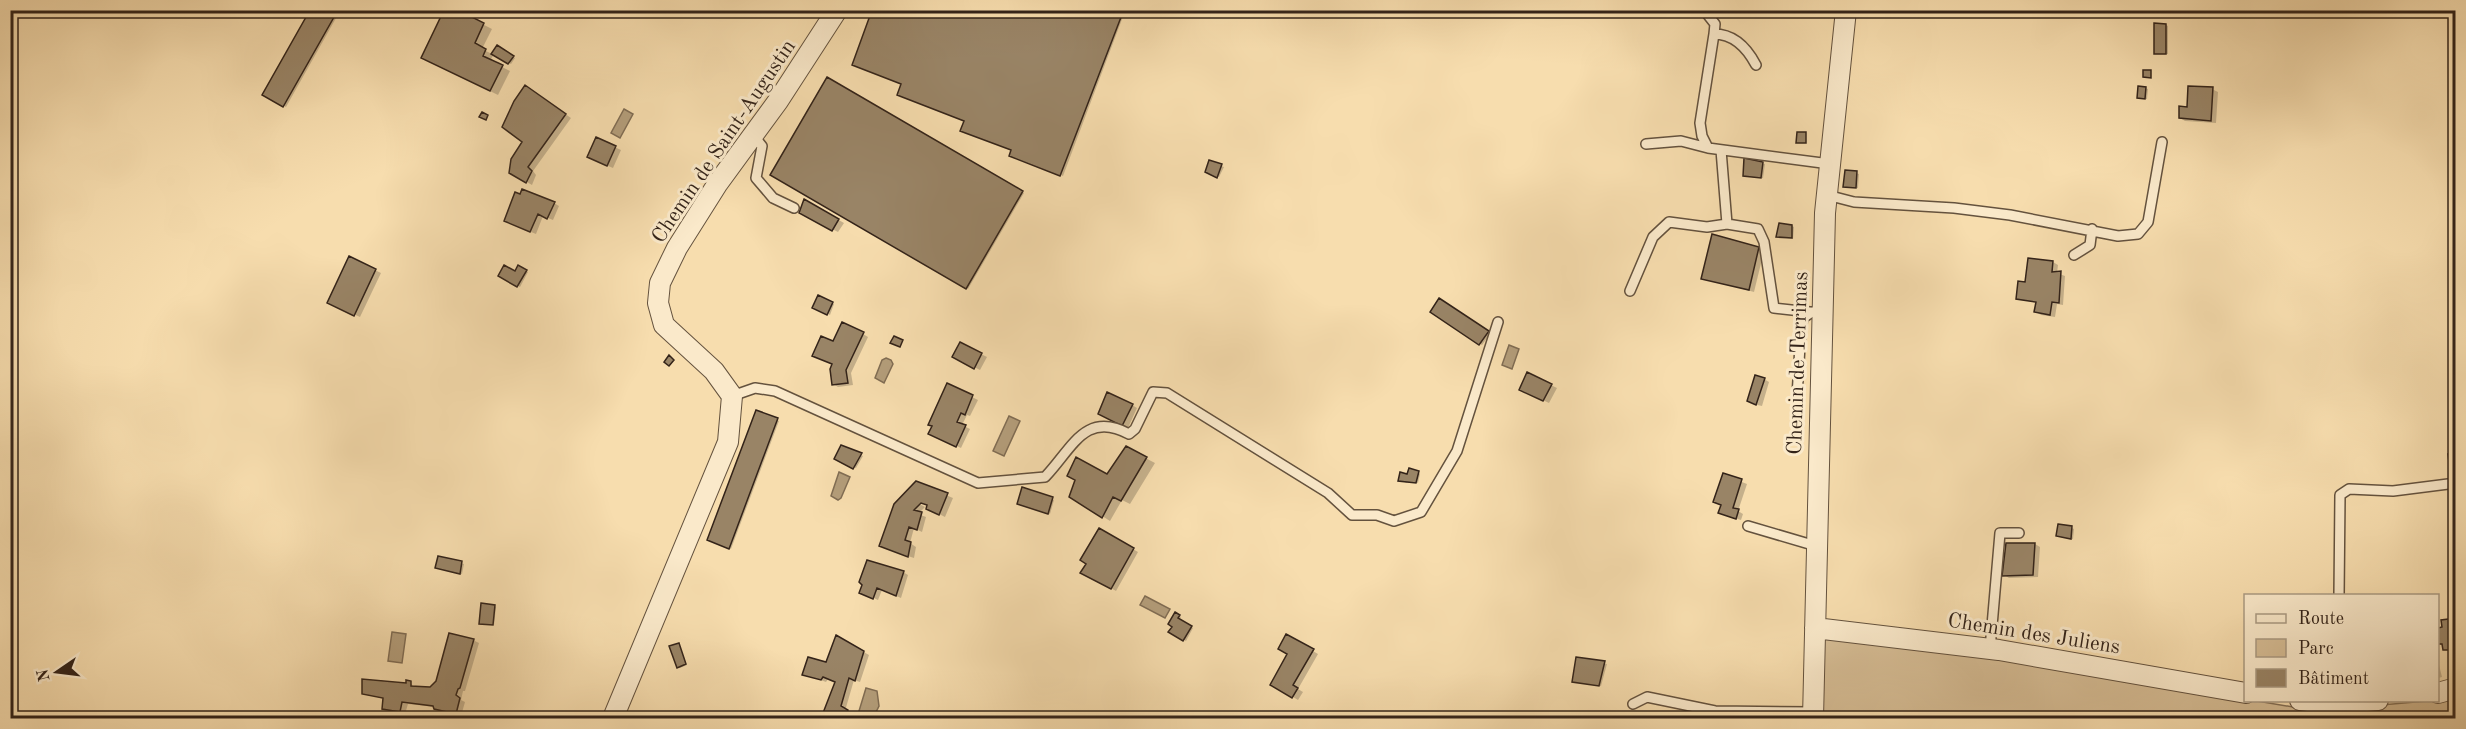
<svg xmlns="http://www.w3.org/2000/svg" width="2466" height="729" viewBox="0 0 2466 729" font-family="'Old Standard TT',serif">
	<rect width="100%" height="100%" fill="#f7ddae"/>
	<filter id="stains"><feTurbulence type="fractalNoise" baseFrequency=".00333" numOctaves="4"/><feColorMatrix values="0 0 0 0 .2 0 0 0 0 .09 0 0 0 0 .02 0 0 0 .5 -.17"/></filter>
	<radialGradient id="worn" r=".72"><stop offset=".6" stop-color="#630" stop-opacity="0"/><stop offset="1" stop-color="#630" stop-opacity=".3"/></radialGradient>
	<path fill="#d6bd95" stroke="#847057" stroke-width="1.5" d="M1821,632L1997,657L2293,707L2370,706L2438,700L2456,694L2455,718H1818Z"/>
	<path fill="#b49e7b" stroke="#806d54" stroke-width="1.5" d="M624,109L633,114L620,138L611,133Z
		M1509,345L1519,349L1512,369L1502,365Z
		M886,358L891,360L893,364L884,383L875,378L882,360Z
		M1009,416L1020,421L1004,456L993,451Z
		M839,472L850,477L841,498L838,500L831,496Z
		M1145,596L1170,609L1165,618L1140,605Z
		M392,632L406,634L402,663L388,661Z
		M866,688L877,691L879,706L874,716L865,718L859,711Z"/>
	<path fill="#0003" d="M312,10L340,11L286,107L264,94Z
		M455,10L492,29L482,49L492,54L497,47L515,58L511,64L494,54L490,61L510,71L498,95L431,62Z
		M874,10H1115L1124,14L1063,176L1012,156V150L965,121Z
		M2166,25L2168,26V54H2158Z
		M828,79L1024,193L968,289L772,175Z
		M2145,88L2148,89L2147,99H2141L2139,97Z
		M2212,89L2218,92L2216,123L2185,121L2180,118Z
		M531,90L571,118L533,171L536,175L532,185L510,172L524,142Z
		M597,139L621,150L613,168L594,160Z
		M1746,160L1765,164L1763,178L1746,176Z
		M1210,162L1224,167L1219,177L1207,172Z
		M1856,173L1859,174L1858,188L1847,187Z
		M805,201L844,223L838,232L800,213Z
		M554,203L559,206L553,220L543,216L536,234L511,224Z
		M1792,226L1794,227L1793,239L1780,237Z
		M1713,236L1764,251L1754,292L1703,278Z
		M350,258L381,273L360,317L334,305Z
		M2030,259L2053,262L2058,265L2057,273L2065,276L2063,305L2057,304L2055,317L2041,315L2036,312L2037,303L2017,298L2026,284Z
		M518,267L528,272L520,287L500,276L515,273Z
		M819,297L834,304L830,315L814,307Z
		M1440,300L1490,334L1482,345L1432,312Z
		M863,334L868,337L851,373L853,385L838,387L833,384L834,343Z
		M961,344L987,357L980,370L954,357Z
		M1528,374L1557,388L1549,403L1526,392Z
		M1764,379L1769,382L1762,406L1753,404Z
		M948,385L978,400L970,416L967,415L962,425L970,429L961,448L935,436Z
		M1132,405L1137,408L1128,428L1105,416Z
		M777,420L779,421L731,549L711,541Z
		M842,447L863,456L856,468L836,459Z
		M1126,448L1155,463L1130,504L1122,500L1110,521L1071,496L1107,476Z
		M1418,472L1420,474L1418,483L1408,480L1407,483L1402,481L1408,476Z
		M1724,475L1747,484L1738,511L1743,514L1741,520L1725,515L1722,505Z
		M917,483L953,498L945,517L933,511L929,503L914,501L925,507L918,514L926,517L922,532L914,528L910,543L916,547L914,558L886,549Z
		M1052,499L1054,500L1050,514L1021,504Z
		M2072,528L2074,529L2073,539L2060,537Z
		M1100,530L1138,552L1116,591L1083,572L1088,563Z
		M2035,544L2040,547L2038,577L2009,578L2004,575L2007,545Z
		M439,558L464,564L462,574L439,569Z
		M903,572L908,575L901,598L882,590L878,600L861,592Z
		M494,606L496,607L494,625L482,624Z
		M1176,614L1181,617L1179,620L1193,628L1186,641L1170,631Z
		M2456,618V652H2450L2444,646L2438,644V629H2443V621Z
		M1287,636L1318,654L1298,689L1303,692L1298,700L1272,684L1289,653Z
		M837,637L869,655L860,682L854,680L845,711L852,715L851,718H840L830,715L836,682L828,679L826,682L804,674L827,664Z
		M473,640L479,643L465,691H463L461,700L465,702L461,716L441,711L435,707L408,704L405,714L389,711L384,708V699L363,693L410,683L416,688H431Z
		M679,645L687,665L680,668L678,667Z
		M1578,659L1607,664L1601,686L1575,682Z
		M2438,661L2442,677L2438,678Z
		M1629,716L1664,717L1667,718H1629Z"/>
	<path fill="#998466" stroke="#332319" stroke-width="1.5" d="M310,10H338L283,107L262,95Z
		M444,10H458L484,23L475,43L486,49L483,56L503,65L490,91L421,58Z
		M872,10L1123,12L1060,176L1009,156L1011,150L960,131L964,121L897,95L901,84L852,65Z
		M2154,23L2166,24V54H2154Z
		M497,45L514,56L508,64L491,54Z
		M2143,70H2151V78L2143,77Z
		M827,77L1023,191L966,289L770,175Z
		M525,85L566,114L528,167L532,171L526,183L509,173L511,159L522,142L502,127L514,101Z
		M2138,86L2146,87L2145,99L2137,98Z
		M2188,86L2213,87L2211,121L2179,118V106L2187,107Z
		M482,112L488,115L486,120L479,117Z
		M1797,132H1806V143H1796Z
		M596,137L616,146L607,166L587,157Z
		M1744,158L1763,162L1761,178L1743,176Z
		M1209,160L1222,164L1217,178L1205,172Z
		M1845,170L1857,171L1856,188L1843,187Z
		M522,189L555,202L547,219L538,214L530,232L504,221L515,192L520,194Z
		M804,199L839,219L832,231L799,213Z
		M1779,223L1792,225V238L1776,237Z
		M1712,234L1759,247L1749,290L1701,279Z
		M349,256L376,269L354,316L327,303Z
		M2028,258L2053,261L2052,272L2061,271L2059,303L2052,302L2050,315L2034,312L2036,302L2016,299L2018,281L2025,282Z
		M504,265L515,271L518,265L527,270L517,287L498,276Z
		M818,295L833,302L827,315L812,308Z
		M1439,298L1489,331L1479,345L1430,312Z
		M842,322L864,332L846,370L848,383L832,385L830,369L832,364L812,356L821,336L833,341Z
		M894,336L903,340L900,347L890,343Z
		M960,342L982,353L974,369L952,357Z
		M669,355L674,360L669,366L664,362Z
		M1527,372L1552,384L1543,401L1519,390Z
		M1755,375L1765,378L1756,405L1747,401Z
		M947,383L973,395L965,415L961,413L957,422L966,425L956,447L928,434L932,426L928,425Z
		M1107,392L1133,404L1122,426L1098,414Z
		M756,410L778,418L729,549L707,540Z
		M841,445L862,453L853,469L834,459Z
		M1126,446L1147,457L1121,501L1113,497L1102,518L1069,497L1075,480L1067,476L1076,457L1107,474Z
		M2456,453V472H2450L2448,454Z
		M1409,468L1419,471L1416,483L1398,481L1400,472L1407,474Z
		M1723,473L1742,479L1733,508L1739,509L1736,519L1718,513L1721,505L1713,502Z
		M916,481L948,493L939,515L926,509L927,505L921,503L914,510L922,512L917,530L909,527L905,540L911,542L908,557L879,546L894,504Z
		M1022,487L1053,497L1048,514L1017,504Z
		M2058,524L2072,526L2071,539L2056,536Z
		M1099,528L1134,548L1111,589L1080,573L1086,564L1080,560Z
		M2006,543H2035L2033,575L2002,576Z
		M438,556L462,561L460,574L435,568Z
		M867,560L904,571L896,596L877,588L873,599L859,593L862,585L859,582Z
		M481,603L495,605L493,625L479,624Z
		M1175,612L1180,615L1178,618L1192,626L1183,641L1168,632L1172,627L1168,624Z
		M2456,618V650H2443L2442,644H2438V628L2442,627L2441,620Z
		M449,633L474,639L460,688L458,689L456,695L460,698L456,714L434,709L433,706L402,702L400,712L382,709L383,698L362,694V679L406,683V680L411,681V686L430,687L436,681Z
		M1286,634L1314,649L1293,685L1298,688L1292,698L1270,685L1287,654L1278,649Z
		M836,635L864,651L855,681L849,678L841,706L848,710L845,718H839L823,713L835,682L823,677L821,680L802,675L808,657L826,662Z
		M679,643L686,664L677,668L669,646Z
		M1576,657L1605,661L1599,686L1572,682Z
		M1628,714L1664,716V718H1627Z"/>
	<g fill="none" stroke-linecap="round" stroke-linejoin="round">
		<g stroke="#64523e" stroke-width="12">
			<path id="lane" d="M1704,10L1715,24L1714,34
				M1756,65C1747,48 1734,34 1714,34L1700,123L1702,136L1708,148L1830,164
				M753,135L762,146L756,178L773,198L794,208
				M1646,144L1681,141L1708,148
				M1721,150L1727,224
				M1827,195L1854,202L1954,208L2010,215L2118,236L2138,234L2148,222L2162,142
				M2074,255L2090,245L2092,229
				M1630,291L1653,237L1669,222L1707,227L1727,224L1758,229L1764,242L1774,308L1810,312
				M732,396L755,388L775,391L978,483L1045,477C1072,449 1085,410 1129,434L1135,429L1153,392L1167,393L1328,493L1352,515H1377L1394,521L1421,512L1457,451L1498,322
				M1797,397L1801,328L1803,318L1812,312
				M1748,526L1816,546
				M2339,596L2340,495L2349,489L2393,491L2456,483
				M1990,649L2000,533H2019
				M1633,704L1647,697L1715,711L1813,712
				M2348,704L2364,718"/>
		</g>
		<g stroke="#64523e" stroke-width="22">
			<path id="street" d="M1815,628L1999,650L2246,693
				M2438,693L2456,688
				M2300,700L2333,704L2378,700
				M613,718L728,442L732,396L714,371L664,325L658,303L660,283L677,248L718,183L778,101L837,10
				M1813,718L1825,213L1846,10"/>
		</g>
		<use href="#lane" stroke="#fae9ca" stroke-width="9"/>
		<use href="#street" stroke="#fae9ca" stroke-width="20"/>
	</g>
	<g text-anchor="middle" stroke-width="6" stroke-linejoin="round" paint-order="stroke">
		<g font-size="21" fill="#332319" stroke="#fae9ca">
			<text transform="translate(723 141) rotate(-56)" y="7">Chemin de Saint-Augustin</text>
			<text transform="translate(1797 363) rotate(-88)" y="7">Chemin de Terrimas</text>
			<text transform="translate(2034 633) rotate(9)" y="7">Chemin des Juliens</text>
		</g>
	</g>
	<rect width="2466" height="729" fill="none" stroke="#f7ddae" stroke-width="36"/>
	<rect x="12" y="12" width="2442" height="705" fill="none" stroke="#332319" stroke-width="3"/>
	<rect x="18" y="18" width="2430" height="693" fill="none" stroke="#332319" stroke-width="1.5"/>
	<rect x="2244" y="594" width="195" height="108" fill="#fae9ca" stroke="#aa9a83" stroke-width="1.5"/>
	<rect x="2256" y="614" width="30" height="9" fill="#fae9ca" stroke="#aa9a83" stroke-width="1.5"/>
	<text x="2298" y="624" font-size="18" fill="#332319">Route</text>
	<rect x="2256" y="639" width="30" height="18" fill="#d6bd95" stroke="#aa9a83" stroke-width="1.5"/>
	<text x="2298" y="654" font-size="18" fill="#332319">Parc</text>
	<rect x="2256" y="669" width="30" height="18" fill="#998466" stroke="#aa9a83" stroke-width="1.5"/>
	<text x="2298" y="684" font-size="18" fill="#332319">Bâtiment</text>
	<g transform="translate(57 672) rotate(256)" stroke="#fae9ca" stroke-width="4.5" paint-order="stroke">
	<path d="M0-4.5L10 22L0 15L-10 22Z" fill="#332319"/>
	<text y="-9" font-size="16" font-weight="bold" text-anchor="middle" fill="#332319">N</text>
	</g>
	<rect width="100%" height="100%" filter="url(#stains)"/>
	<rect width="100%" height="100%" fill="url(#worn)"/>
</svg>
